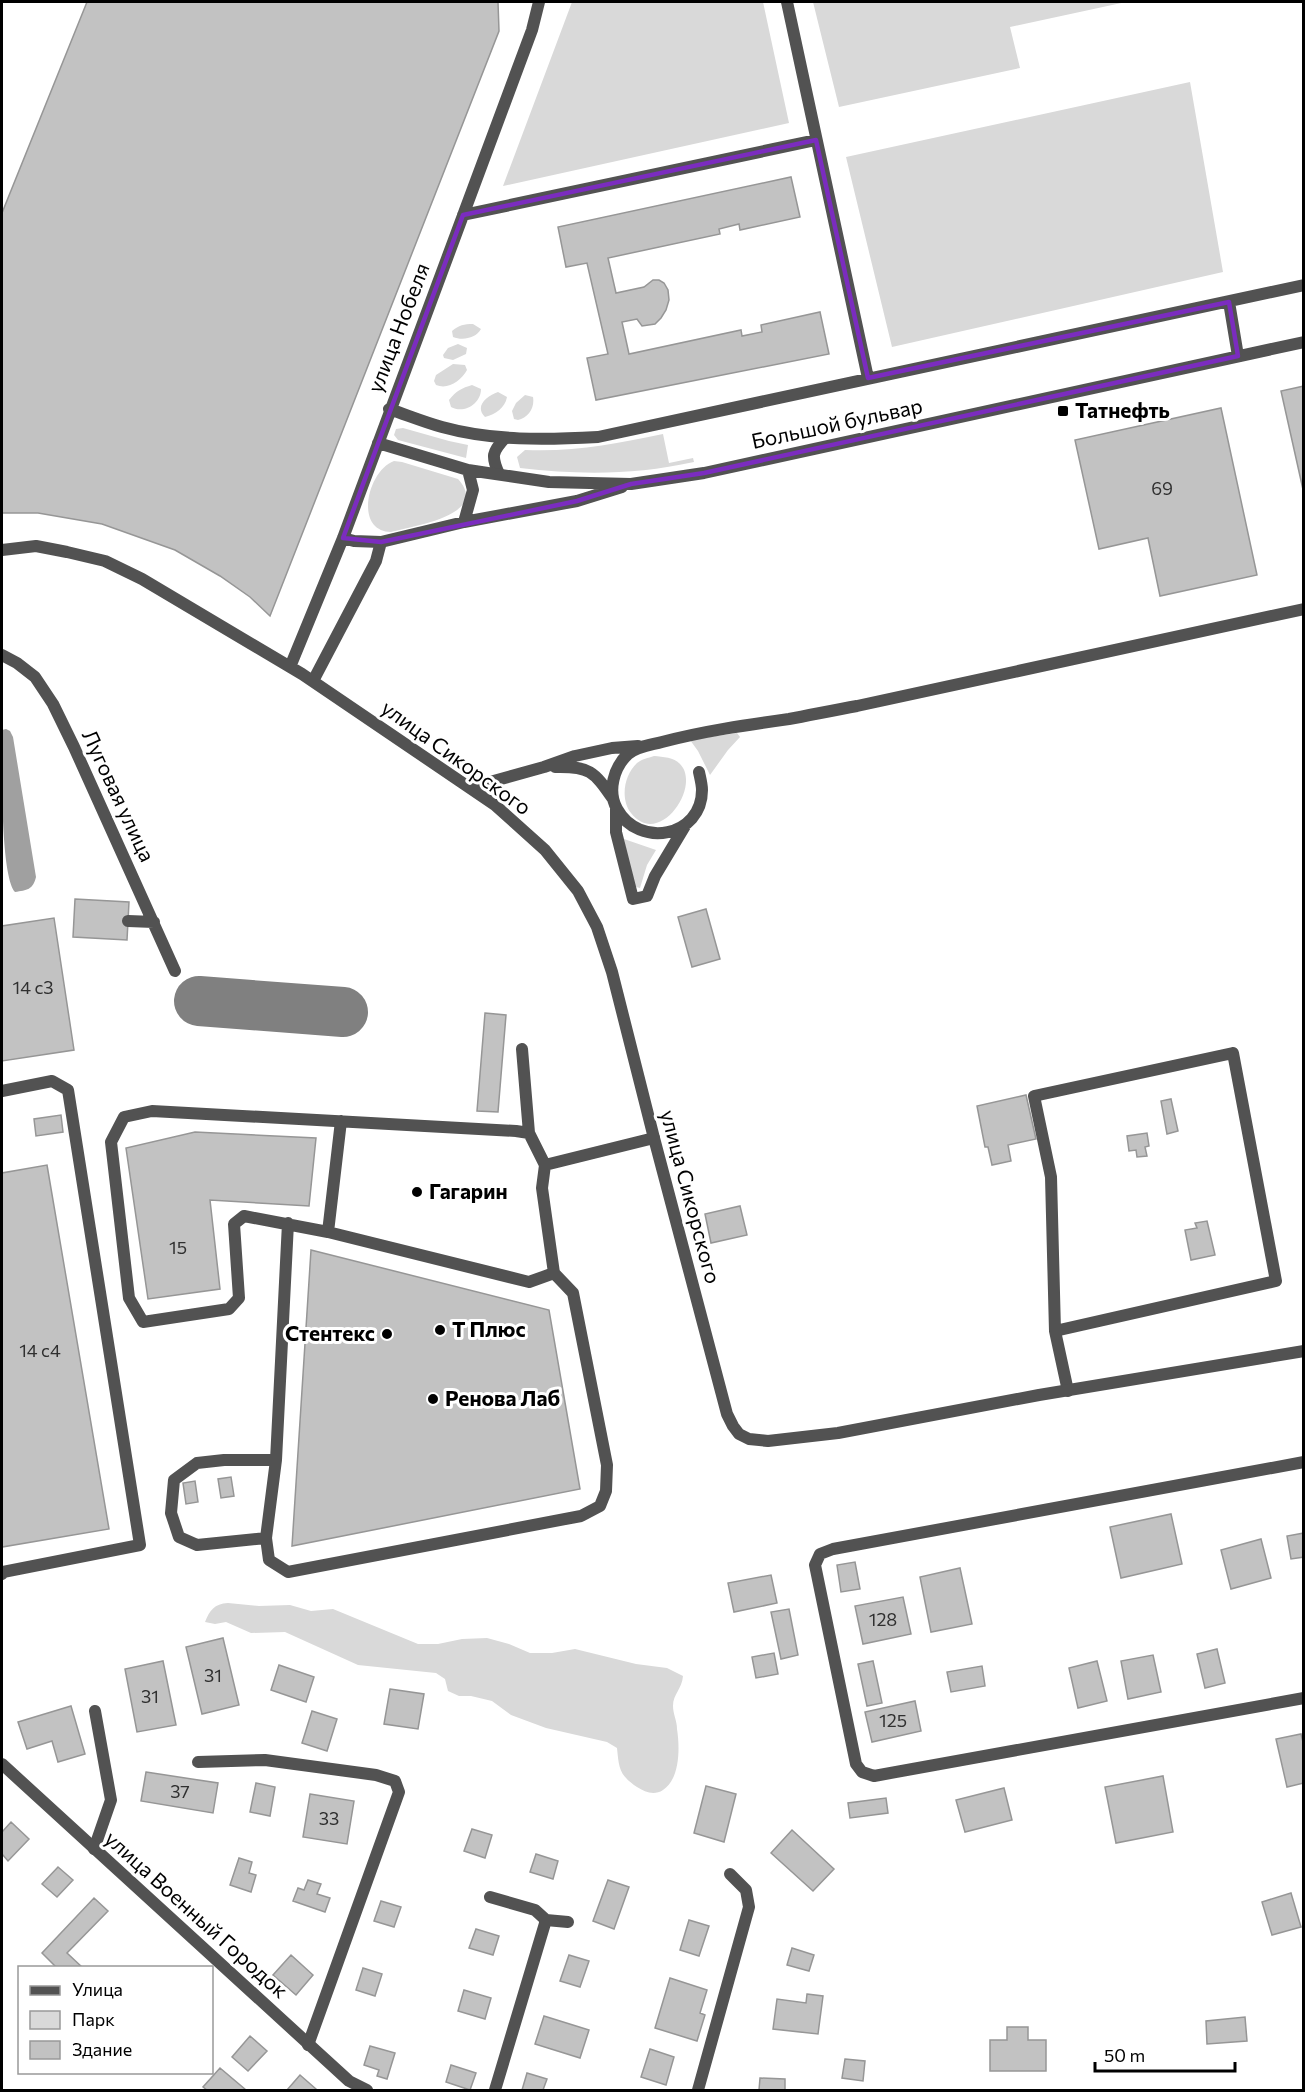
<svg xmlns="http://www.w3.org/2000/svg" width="1305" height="2092" viewBox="0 0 1305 2092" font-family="Commissioner,sans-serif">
	<rect width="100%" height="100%" fill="#fff"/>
	<path fill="#d9d9d9" d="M572,2H763L789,123L503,186Z
		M813,2H1126L1010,27L1020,68L839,107Z
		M1190,82L1223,272L892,347L846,157Z
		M473,324L481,329C476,338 463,341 453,337L452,331C459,325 464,324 473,324Z
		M458,344L467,348L466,354L453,360L444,358L443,355L448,348Z
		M453,364L465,365L467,370C461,381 448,390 436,385L434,381L436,375Z
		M472,385L481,389C481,404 464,414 451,407L449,400C456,391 462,388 472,385Z
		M498,392L507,397C505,408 496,414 485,417C474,406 487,396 498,392Z
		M525,395L533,397C535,408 528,418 518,420L514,419L512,411L516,403Z
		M403,428L449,441L468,445L466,458L398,440L394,435L396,429Z
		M663,434L669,463L693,458L694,462C635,475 580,475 520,468L517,457L525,450C575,452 615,444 663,434Z
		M394,461L402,462L458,479C491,515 413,526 391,532C353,531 368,470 394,461Z
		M737,733L740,737L728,750L710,775L698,751L690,740Z
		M654,756C663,757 674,757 680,764C702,786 659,849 631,813C620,799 624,775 637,763C642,759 648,758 654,756Z
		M624,839L656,850L647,865L640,888L632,886Z
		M228,1603L259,1606L290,1605L311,1611L333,1609L418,1644H438L462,1639L487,1638L509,1644L530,1653H552L575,1649L636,1664L667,1668L683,1676C682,1689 673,1694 673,1706C673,1714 677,1721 677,1729C680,1748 680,1779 663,1790C654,1796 645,1792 637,1787C619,1775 619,1768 617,1748L607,1742L546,1728L511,1715L492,1701L471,1696H459L448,1691L445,1679L436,1673L358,1665L285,1632L251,1633L226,1622L215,1624L205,1622C210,1610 214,1604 228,1603Z"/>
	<path fill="#a0a0a0" d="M6,729L10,731L13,737L36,877C33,890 27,890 15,892C0,874 2,761 2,730Z"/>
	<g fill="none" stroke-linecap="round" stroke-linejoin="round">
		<path stroke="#808080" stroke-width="50" d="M199,1001L343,1012"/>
	</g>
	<path fill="#c2c2c2" stroke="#969696" stroke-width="1.5" d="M87,2H498L499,31L270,616L250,597L220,576L175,550L102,524L38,513H2V213Z
		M791,177L800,217L740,230L739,224L719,229L720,234L608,258L616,293L644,287L653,280H659L664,283L668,290L669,300L666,310L661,318L655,324L642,326L637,319L622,322L629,354L741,330L742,336L762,332L761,325L820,312L829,354L596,400L587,358L608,354L587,263L566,267L558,227Z
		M1304,386V494L1281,391Z
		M1221,408L1257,575L1160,596L1148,538L1099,549L1075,440Z
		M75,899L129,902L127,940L73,937Z
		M706,909L720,959L692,967L678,917Z
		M54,918L74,1050L2,1061V926Z
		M485,1013L506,1015L498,1112L477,1111Z
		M1026,1095L1036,1139L1008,1145L1011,1161L992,1165L988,1147H985L977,1106Z
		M1171,1099L1178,1131L1167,1134L1161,1101Z
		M61,1115L63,1132L36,1136L34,1119Z
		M195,1132L316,1138L309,1206L210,1200L220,1289L148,1299L126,1148Z
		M1147,1133L1149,1146L1145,1147L1147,1156L1137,1157L1136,1150L1129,1151L1127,1136Z
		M47,1165L109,1529L2,1547V1173Z
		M740,1206L747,1235L711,1243L705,1214Z
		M1207,1221L1215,1255L1191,1260L1185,1230L1197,1228L1195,1223Z
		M311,1250L549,1310L580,1489L292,1546Z
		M231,1477L234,1496L221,1498L218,1479Z
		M195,1481L198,1502L186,1504L183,1483Z
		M1171,1514L1182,1564L1121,1578L1110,1527Z
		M1304,1533V1557L1291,1559L1287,1536Z
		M1261,1539L1271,1578L1231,1589L1221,1550Z
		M855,1562L860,1589L841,1592L837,1565Z
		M960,1568L972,1624L931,1632L920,1577Z
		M771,1575L777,1603L734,1612L728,1583Z
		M903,1597L911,1634L863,1644L855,1606Z
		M789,1609L798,1655L781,1659L771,1612Z
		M223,1638L239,1705L202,1714L186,1647Z
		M1217,1649L1225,1683L1205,1688L1197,1654Z
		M774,1653L778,1674L756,1678L752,1657Z
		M1153,1655L1161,1692L1128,1699L1121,1661Z
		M163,1661L176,1725L137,1732L125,1669Z
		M873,1661L882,1703L867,1706L858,1664Z
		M1097,1661L1107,1701L1078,1708L1069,1668Z
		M279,1665L314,1677L306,1702L271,1690Z
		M982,1666L985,1686L951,1692L947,1672Z
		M390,1689L424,1694L418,1729L384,1724Z
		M915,1701L921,1731L872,1742L865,1712Z
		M71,1706L85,1754L58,1762L52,1741L27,1749L18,1722Z
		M312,1711L337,1719L327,1751L302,1743Z
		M1301,1734L1304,1746V1783L1287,1787L1276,1739Z
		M146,1772L218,1783L213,1813L141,1801Z
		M1163,1776L1173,1832L1116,1843L1105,1787Z
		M256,1783L275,1787L270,1816L250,1812Z
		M706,1786L736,1794L724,1842L694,1833Z
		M1004,1788L1012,1820L965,1832L956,1800Z
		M310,1794L354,1801L347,1844L303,1837Z
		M886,1798L888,1813L850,1818L848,1803Z
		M11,1822L29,1839L8,1861L2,1854V1832Z
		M472,1829L492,1835L485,1858L464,1851Z
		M792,1830L834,1869L813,1891L771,1853Z
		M536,1854L558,1861L553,1879L530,1872Z
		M239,1858L252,1862L249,1873L256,1875L251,1892L230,1885Z
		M58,1867L73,1880L57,1897L42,1884Z
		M308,1880L321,1884L317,1894L330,1898L325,1912L293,1901L298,1888L304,1890Z
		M608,1880L629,1887L614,1929L593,1921Z
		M1291,1893L1301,1927L1272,1935L1262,1902Z
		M94,1898L108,1911L67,1953L83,1968H57L42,1953Z
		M381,1901L401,1907L394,1927L374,1921Z
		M689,1920L709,1926L699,1956L680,1950Z
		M476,1929L499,1936L493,1955L469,1948Z
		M792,1948L814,1955L809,1971L787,1965Z
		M291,1955L313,1975L296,1995L273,1975Z
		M569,1955L589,1961L580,1987L560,1981Z
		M363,1968L382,1974L375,1996L356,1990Z
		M670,1978L707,1990L700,2013L705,2015L697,2041L655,2028Z
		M464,1990L491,1998L485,2019L458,2011Z
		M807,1994L823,1996L818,2034L773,2029L777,1999L806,2003Z
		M544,2016L589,2030L580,2058L535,2044Z
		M1245,2017L1247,2041L1207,2044L1206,2021Z
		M1007,2027H1028V2040H1046V2071H990V2040H1007Z
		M250,2036L267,2051L248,2071L232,2057Z
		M370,2046L395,2053L387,2079L377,2076L379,2070L364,2065Z
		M650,2049L674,2057L666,2085L641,2077Z
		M845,2059L865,2061L863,2081L842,2078Z
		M451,2065L476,2073L470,2090L446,2082Z
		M220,2068L246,2090H207L203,2087Z
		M527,2073L547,2079L543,2090H522Z
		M300,2075L316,2089L315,2090H287Z
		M760,2078L785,2079V2090H759Z"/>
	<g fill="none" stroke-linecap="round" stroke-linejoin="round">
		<path stroke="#525252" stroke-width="12" d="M499,474C491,456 492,452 505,438
			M2,655L17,663L35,677L53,704L74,747L175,971
			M128,921L154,922
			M522,1049L529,1133
			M2,1091L52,1081L68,1090L140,1545L3,1572L2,1574
			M545,1165L529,1133L516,1131L152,1111L124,1117L111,1142L129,1298L143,1322L229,1309L239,1298L234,1224L244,1216L328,1232L529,1282L554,1273L542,1188L545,1165L654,1138
			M288,1223L276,1460L266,1538L269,1560L288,1572L581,1516L600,1506L606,1491L607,1465L573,1293L554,1273
			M328,1232L341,1121
			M1055,1331L1276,1281L1233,1053L1034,1096L1051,1177L1055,1331L1068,1391
			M266,1538L197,1545L179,1537L171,1513L174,1480L197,1463L224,1460H276
			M198,1762L265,1760L376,1775L395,1781L399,1792L308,2045
			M94,1849L111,1800L95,1711
			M490,1897L535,1910L546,1920L495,2090
			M546,1920L568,1922
			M698,2090L749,1907L746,1890L730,1874"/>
		<path stroke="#525252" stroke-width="12" d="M787,2L868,378
			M463,215L816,140
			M1229,302L1238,356
			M389,409C407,415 424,422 442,427C493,441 545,440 598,437L1304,285
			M378,443L468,470L549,482L631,484L704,473L1304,342
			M464,522L473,490L468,470
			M343,538L354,541L381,542L464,522L577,501L622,487
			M2,550L36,546L67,552L105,561L142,579L302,674L495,805L545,850L578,891L597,927L612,972L654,1138L727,1414L733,1426L739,1434L749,1439L768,1441L838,1433L1039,1395L1304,1351
			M290,667L343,538L532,30L539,2
			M313,681L376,561L381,542
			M555,767C589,766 594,771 613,799
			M699,772C700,777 702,784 702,790C702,837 639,849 617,809C607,791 614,767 628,754C638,746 651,745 662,742C704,731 746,725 789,719C811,715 834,710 857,706L1304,609
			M467,785L490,782L544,767L575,756L612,748L638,746
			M616,808V832L633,899L647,896L655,876L685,826
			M1304,1462L833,1549L820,1554L815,1565L856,1764L862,1772L874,1776L1304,1698
			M2,1764L349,2081L367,2090"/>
	</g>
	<path fill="none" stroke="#7b2cbf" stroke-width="4.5" stroke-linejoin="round" d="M816,140L868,378L1229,302L1238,356L704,473L631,484L577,501L381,542L343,538L463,215Z"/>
	<g fill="#000" stroke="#fff" stroke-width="2">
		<rect x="1057" y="405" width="12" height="12" rx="3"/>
		<circle cx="417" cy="1192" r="6"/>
		<circle cx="440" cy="1330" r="6"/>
		<circle cx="387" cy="1334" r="6"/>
		<circle cx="433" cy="1399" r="6"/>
	</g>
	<g text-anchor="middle" stroke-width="6" stroke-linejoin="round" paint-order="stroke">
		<g font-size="18" fill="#303030">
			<text x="1162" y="495">69</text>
			<text x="33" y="994">14 с3</text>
			<text x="178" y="1254">15</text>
			<text x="40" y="1357">14 с4</text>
			<text x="883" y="1626">128</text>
			<text x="213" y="1682">31</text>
			<text x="150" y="1703">31</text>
			<text x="893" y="1727">125</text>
			<text x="180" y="1798">37</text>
			<text x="329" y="1825">33</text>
		</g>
		<g font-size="21" fill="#000" stroke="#fff">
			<text transform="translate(399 328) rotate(-69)" y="7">улица Нобеля</text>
			<text transform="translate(837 424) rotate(-12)" y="7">Большой бульвар</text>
			<text transform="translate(456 758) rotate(36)" y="7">улица Сикорского</text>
			<text transform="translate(118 796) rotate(65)" y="7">Луговая улица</text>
			<text transform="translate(690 1197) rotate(75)" y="7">улица Сикорского</text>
			<text transform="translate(196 1915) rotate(42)" y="7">улица Военный Городок</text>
		</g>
		<g font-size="21" font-weight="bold" fill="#000" stroke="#fff" text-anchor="start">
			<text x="1075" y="418">Татнефть</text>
			<text x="429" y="1199">Гагарин</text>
			<text x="452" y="1337">Т Плюс</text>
			<text x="375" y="1341" text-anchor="end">Стентекс</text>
			<text x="445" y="1406">Ренова Лаб</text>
		</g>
	</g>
	<rect width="1305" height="2092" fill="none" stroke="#000000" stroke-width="6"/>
	<rect x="18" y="1966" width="195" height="108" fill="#ffffff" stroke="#999999" stroke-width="1.5"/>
	<rect x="30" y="1986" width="30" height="9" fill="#525252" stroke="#999999" stroke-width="1.5"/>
	<text x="72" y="1996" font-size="18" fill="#000000">Улица</text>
	<rect x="30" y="2011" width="30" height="18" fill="#d9d9d9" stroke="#999999" stroke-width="1.5"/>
	<text x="72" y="2026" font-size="18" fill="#000000">Парк</text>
	<rect x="30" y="2041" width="30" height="18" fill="#c2c2c2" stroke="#999999" stroke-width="1.5"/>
	<text x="72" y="2056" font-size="18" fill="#000000">Здание</text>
	<path d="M1095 2062v9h140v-9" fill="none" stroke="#000000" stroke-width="3"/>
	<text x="1104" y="2062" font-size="18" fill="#000000" stroke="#ffffff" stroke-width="4.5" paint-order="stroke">50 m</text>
</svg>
